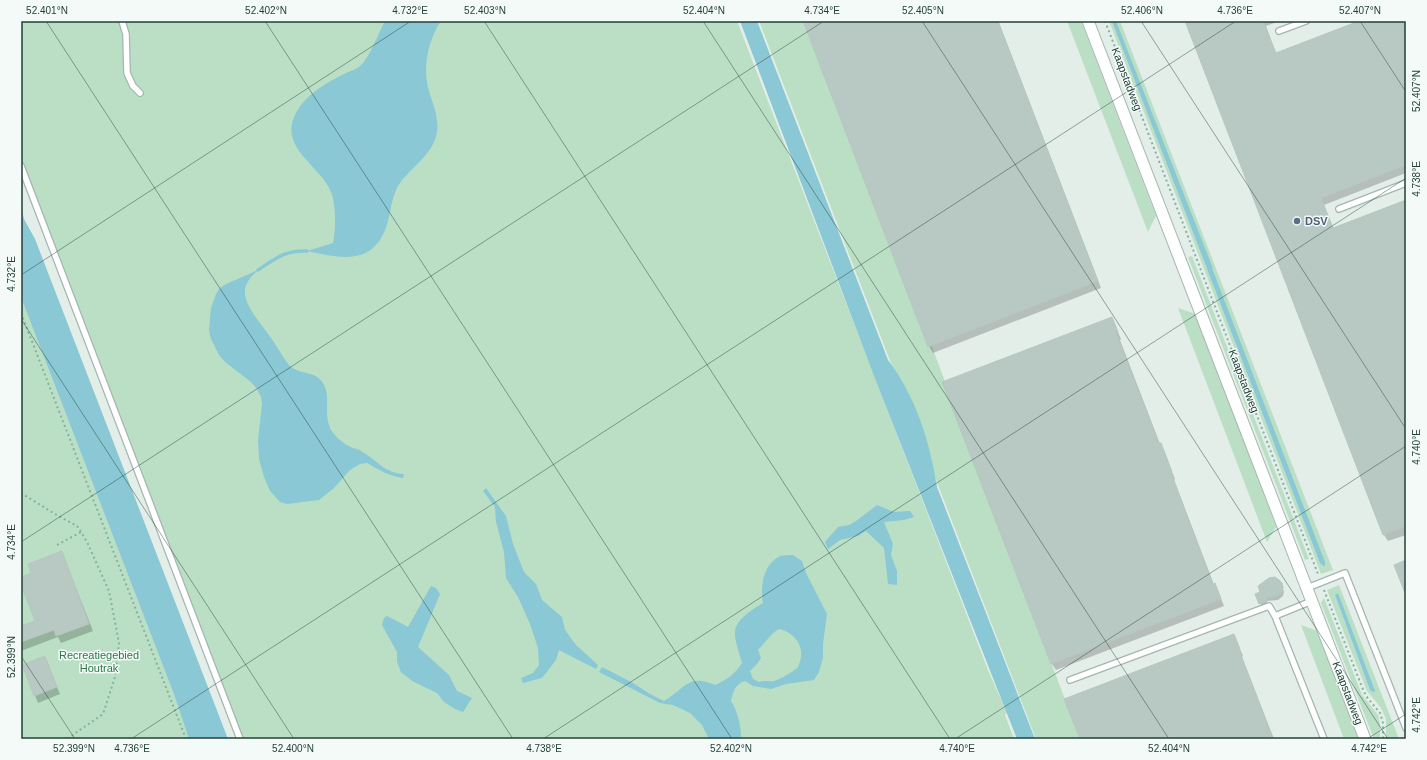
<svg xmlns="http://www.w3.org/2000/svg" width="1427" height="760" viewBox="0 0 1427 760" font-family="Helvetica,sans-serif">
	<rect width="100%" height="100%" fill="#e3eee9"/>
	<path fill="#bbdfc5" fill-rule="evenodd" d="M21,21H737L988,670L1007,713L1005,715L1014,739H242L21,177Z
		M759,21H809L1080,739H1036Z
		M1067,21H1081L1156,216L1148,232Z
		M1109,21H1120L1333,570L1321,574Z
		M21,244L212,739H21Z
		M1192,256L1309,559L1305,560L1188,257Z
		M1178,308L1196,314L1276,527L1267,542Z
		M1339,585L1399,739H1386V719L1381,708L1367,691L1327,590ZM1338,594L1374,688L1372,691L1370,690L1335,595Z
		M1324,598L1362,695L1378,715L1380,724V739H1374L1321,603Z
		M1301,625L1318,631L1359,739H1344Z"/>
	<path fill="#89c8d4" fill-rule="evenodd" d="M385,21H441C428,40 422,69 429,91C433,105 439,117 437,132C433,156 410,167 398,186C392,197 391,209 388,221C376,266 343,259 307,251L333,243C336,230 336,204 331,192C321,167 283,150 293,120C301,97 324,84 344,74C349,71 356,70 360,66C369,59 379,32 385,21Z
		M740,21H757L888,360C916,397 930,442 937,487L1035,739H1017L874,376Z
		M1112,21H1116L1212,266L1213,267L1212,268L1325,562V566H1324L1320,563Z
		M21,207L24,219L35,239L228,739H189L174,694L21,297Z
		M258,270C252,276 246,281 245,290C243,307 267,330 275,344C280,351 283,358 289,365C298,375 315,370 323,383C331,396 324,411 329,425C332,435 343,444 353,448C356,449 359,449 361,451C377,460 384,473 404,474L403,478C389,476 379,470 367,463L360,464L350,470L334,488L319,500L287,504L280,502L270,491L264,477L259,459L258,440L262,404L261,397L257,389L251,382L225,362L219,355L211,339L209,330L211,308L216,294L220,288L226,284Z
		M486,488L506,516L513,544L524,572L536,584L542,600L562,617L565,630L576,645L598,665L596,669L559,650L556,660L542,678L523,683L521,678L533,673L539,665L538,648L530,624L518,597L506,578L504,552L496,522L495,507L483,491Z
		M877,505L894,512L910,511L914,517L904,520L884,522L893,544L891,555L897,571V585L888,584L884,548L866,531L858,536L840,540L828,549L825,542L838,527L849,525L856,521Z
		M793,555L802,561L806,573L827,614L823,644V658L819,672L814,680L786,684L771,689L753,686L745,681C735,684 733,692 731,701C738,713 741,725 741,739H709L702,725L690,713L673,705L660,703L599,672L602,667L633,683L650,694L664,701C685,689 688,673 715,685C727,680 736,673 742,663C740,655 734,639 735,632C736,619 753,609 763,603C760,587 763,564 780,556C784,555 789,555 793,555ZM779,629C794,632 805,646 800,661C799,664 799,667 796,669C791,673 780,679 774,681C769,682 766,680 759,682L753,679L750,671L757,664L761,658L758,650L773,633Z
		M431,586L436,588L440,594L418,647L449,675L457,691L472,698L463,712L455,709L444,702L437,693L412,681L401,672L397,662V652L382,625L384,618L387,616L408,627Z
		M1338,593L1374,688L1375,691L1373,692L1370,690L1335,595Z"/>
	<path fill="#0003" d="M804,21H998L1101,288L933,353L929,346Z
		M1186,21H1280L1266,26L1276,54L1362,21H1406V173L1324,205L1333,229L1406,201V535L1388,541L1384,535Z
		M1112,318L1121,339L1120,340L1160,444L1164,451L1175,479L1174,480L1214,585L1218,591L1224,606L1056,670L1052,664L944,383Z
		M61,553L65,560L93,631L61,643L58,637L21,651V627L36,621L21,583V578L33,573Z
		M1282,585L1284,592L1283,596L1278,600L1267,601L1268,605L1262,607L1256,594Z
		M1234,635L1243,656L1242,657L1274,739H1081Z
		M48,664L60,694L38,703L23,666Z"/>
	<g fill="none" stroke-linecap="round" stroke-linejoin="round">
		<path stroke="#89c8d4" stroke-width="3.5" d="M258,270C275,259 285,250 307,251"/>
	</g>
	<path fill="#b8c8c2" stroke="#b5c8c0" d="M803,21H998L1098,281L928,347Z
		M1185,21H1263L1276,53L1359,21H1406V165L1321,198L1333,228L1406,200V526L1383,535Z
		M1112,317L1118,332L1116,333L1159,443H1161L1172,472L1171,473L1209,573L1213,584L1215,583L1221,599L1051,664L942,382Z
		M62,551L89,624L56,636L54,630L21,642V626L35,621L21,585V577L31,573L28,564Z
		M1406,560V592L1405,593L1394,565Z
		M1275,577L1279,580L1282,583L1283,587L1282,592L1277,596L1266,598L1267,601L1259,604L1255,594L1260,592L1258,586L1269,578Z
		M1234,634L1240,649L1239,650L1273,739H1080L1064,699Z
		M45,656L57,687L34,696L22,665Z"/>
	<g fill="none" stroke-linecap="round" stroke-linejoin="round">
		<g stroke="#a5b6b0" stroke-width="8">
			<path id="lane" d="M122,21L126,34L127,73L133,86L140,93
				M1279,31L1306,21
				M21,166L240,739
				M1339,209L1406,183
				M1307,588L1345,573L1406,728
				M1275,616L1324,739
				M1070,680L1269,606L1275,616L1312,601"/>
		</g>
		<g stroke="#a5b6b0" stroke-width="13">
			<path id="street" d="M1088,21L1365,739"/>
		</g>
		<path stroke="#82b2a4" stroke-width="2" stroke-dasharray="2 3" stroke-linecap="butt" d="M1105,21L1318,574
			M21,313L186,739
			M21,493L55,514L77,526L81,532L87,542L109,591L119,643L115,677L103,714L67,739
			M57,545L81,532
			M1324,590L1362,687L1366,696L1380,713L1383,723V739"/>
		<use href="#lane" stroke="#fff" stroke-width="5.5"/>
		<use href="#street" stroke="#fff" stroke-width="11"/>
	</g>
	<path fill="none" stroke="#224038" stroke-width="1" stroke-opacity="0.45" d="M46,21L513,739M265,21L732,739M484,21L950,739M703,21L1169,739M922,21L1388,739M1141,21L1406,429M1360,21L1406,92M21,275L411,21M21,319L294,739M21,542L824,21M21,656L75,739M131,739L1236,21M543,739L1406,178M955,739L1406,446M1367,739L1406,714"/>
	<circle fill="#5c6f8a" stroke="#f4faf7" stroke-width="1.5" cx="1297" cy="221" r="4"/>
	<g text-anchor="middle" stroke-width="3" stroke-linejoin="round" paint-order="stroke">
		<g font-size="11" fill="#224038" stroke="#f4faf7">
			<text transform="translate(1127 79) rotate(69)" y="4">Kaapstadweg</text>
			<text transform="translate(1244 381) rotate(69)" y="4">Kaapstadweg</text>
			<text transform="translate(1348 693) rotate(69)" y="4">Kaapstadweg</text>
		</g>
		<g font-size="11" font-weight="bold" fill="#4e5e75" stroke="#f4faf7" text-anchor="start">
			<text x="1305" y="225">DSV</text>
		</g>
		<g font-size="11" fill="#2a7849" stroke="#f4faf7">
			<text x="99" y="659">Recreatiegebied<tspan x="99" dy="13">Houtrak</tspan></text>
		</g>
	</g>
	<rect width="1427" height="760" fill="none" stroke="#f4faf7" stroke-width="44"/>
	<rect x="22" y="22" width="1383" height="716" fill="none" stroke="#224038" stroke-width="1.5"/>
	<g font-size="10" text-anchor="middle" fill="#224038">
		<text x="47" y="14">52.401°N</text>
		<text x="266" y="14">52.402°N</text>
		<text x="410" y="14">4.732°E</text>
		<text x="485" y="14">52.403°N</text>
		<text x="704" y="14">52.404°N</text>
		<text x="822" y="14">4.734°E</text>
		<text x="923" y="14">52.405°N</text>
		<text x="1142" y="14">52.406°N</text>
		<text x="1235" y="14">4.736°E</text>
		<text x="1360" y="14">52.407°N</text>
		<text transform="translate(1416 91) rotate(-90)" y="4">52.407°N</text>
		<text transform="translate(1416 179) rotate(-90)" y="4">4.738°E</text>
		<text transform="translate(11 274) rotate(-90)" y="4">4.732°E</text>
		<text transform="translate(1416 447) rotate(-90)" y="4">4.740°E</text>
		<text transform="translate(11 542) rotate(-90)" y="4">4.734°E</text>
		<text transform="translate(11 657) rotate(-90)" y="4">52.399°N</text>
		<text transform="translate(1416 715) rotate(-90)" y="4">4.742°E</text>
		<text x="74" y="752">52.399°N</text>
		<text x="132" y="752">4.736°E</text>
		<text x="293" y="752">52.400°N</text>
		<text x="544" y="752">4.738°E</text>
		<text x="731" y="752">52.402°N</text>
		<text x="957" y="752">4.740°E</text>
		<text x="1169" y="752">52.404°N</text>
		<text x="1369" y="752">4.742°E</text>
	</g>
</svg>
